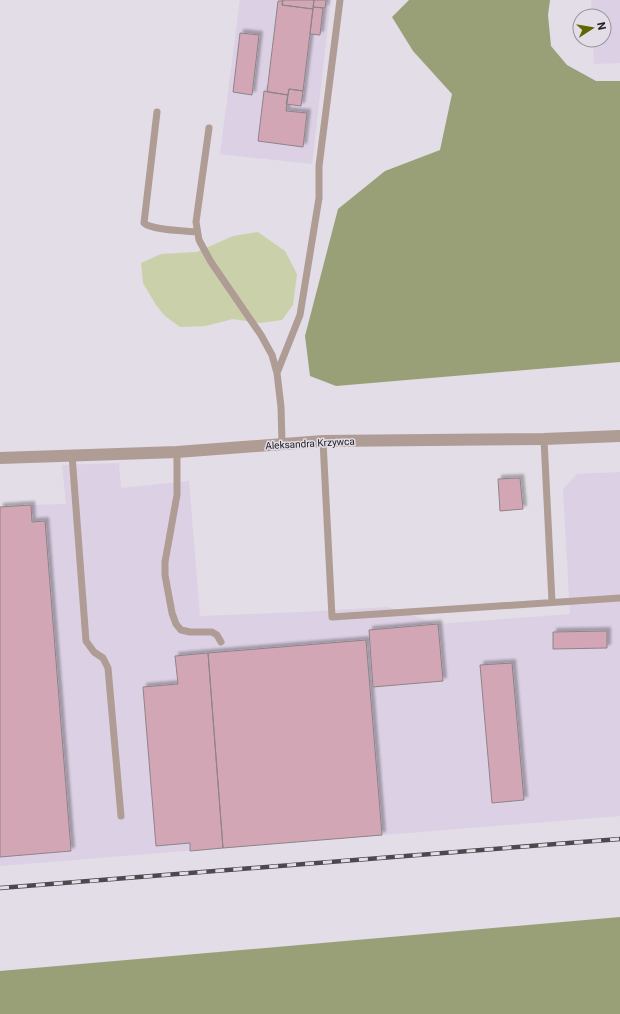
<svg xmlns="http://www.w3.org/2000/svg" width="620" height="1014" viewBox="0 0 620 1014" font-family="Roboto,sans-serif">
	<defs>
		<filter id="shadow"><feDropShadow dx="3.5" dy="-3.5" stdDeviation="1" flood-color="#0004"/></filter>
	</defs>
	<rect width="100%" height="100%" fill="#e2dde6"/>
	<path fill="#dcd0e4" d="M240,0H331L312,164L220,154Z
		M591,0H620V63L594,64L593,40H604V16H592Z
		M119,463L121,488L189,481L200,616L302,612L388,607L438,624L570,614L563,489L577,474L620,472V816L0,866V507L31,505L66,504L62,465Z"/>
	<path fill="#cad1aa" d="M258,232L285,251L297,274L293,305L282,320L260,323L233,319L205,326L180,327L165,316L156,305L143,283L141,263L161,254L197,252L233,236Z"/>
	<path fill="#99a078" d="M409,0H550L548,15L551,46L567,65L596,81H620V362L336,386L310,376L305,336L338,209L385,171L440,150L452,94L413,51L392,17Z
		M620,917V1014H0V971Z"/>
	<path fill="#d3a6b5" stroke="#8e8487" filter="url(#shadow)" d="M283,0H314L313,9L282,5Z
		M314,0H326L325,8L313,7Z
		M278,1H283L282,5L313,9L303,91L289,89L288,95L267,92Z
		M313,7L323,8L320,35L310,34Z
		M240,33L259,35L252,95L233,92Z
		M289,89L303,91L301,106L286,104Z
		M264,91L288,95L286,111L307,113L303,147L258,141Z
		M520,478L523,509L500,511L498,479Z
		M31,505L32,522L45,521L71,851L0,857V507Z
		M438,624L443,681L373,687L369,630Z
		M607,631V648L553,649V632Z
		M366,640L382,835L223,848L208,653Z
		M208,653L223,848L190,851V843L156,846L143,687L178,684L175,656Z
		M512,663L524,800L492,803L480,665Z"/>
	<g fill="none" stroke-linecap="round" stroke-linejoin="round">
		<path stroke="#af9c95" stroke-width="7" d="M157,112L144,223C151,230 186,231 197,232
			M209,128L196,222L199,240L211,262L261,335L272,355L277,373L281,407L282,443
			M277,373L300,315L319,198V166L340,0
			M544,439L552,602
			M323,441L332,617L620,598
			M177,452V495L165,562V575L172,613L176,624L181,630L190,632H212L217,635L221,642
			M72,455L86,641L94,652L103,658L108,668L121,816"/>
		<path stroke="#af9c95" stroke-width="12" d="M0,458L177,452L323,441L544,439L620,436"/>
		<g stroke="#4b494d" stroke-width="4.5">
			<path id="rail" d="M0,888L620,839"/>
		</g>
		<use href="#rail" stroke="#e2dde6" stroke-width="3" stroke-dasharray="9" stroke-linecap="butt"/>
	</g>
	<g text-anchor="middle" stroke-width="3" stroke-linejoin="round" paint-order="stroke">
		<g font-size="10" fill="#222124" stroke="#e2dde6">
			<text transform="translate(310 443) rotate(-3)" y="4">Aleksandra Krzywca</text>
		</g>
	</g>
	<g transform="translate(592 28) rotate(78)"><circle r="19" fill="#e2dde6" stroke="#959298"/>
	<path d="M0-3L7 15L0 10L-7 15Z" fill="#616603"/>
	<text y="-6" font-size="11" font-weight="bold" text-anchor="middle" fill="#222124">N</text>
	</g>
</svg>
